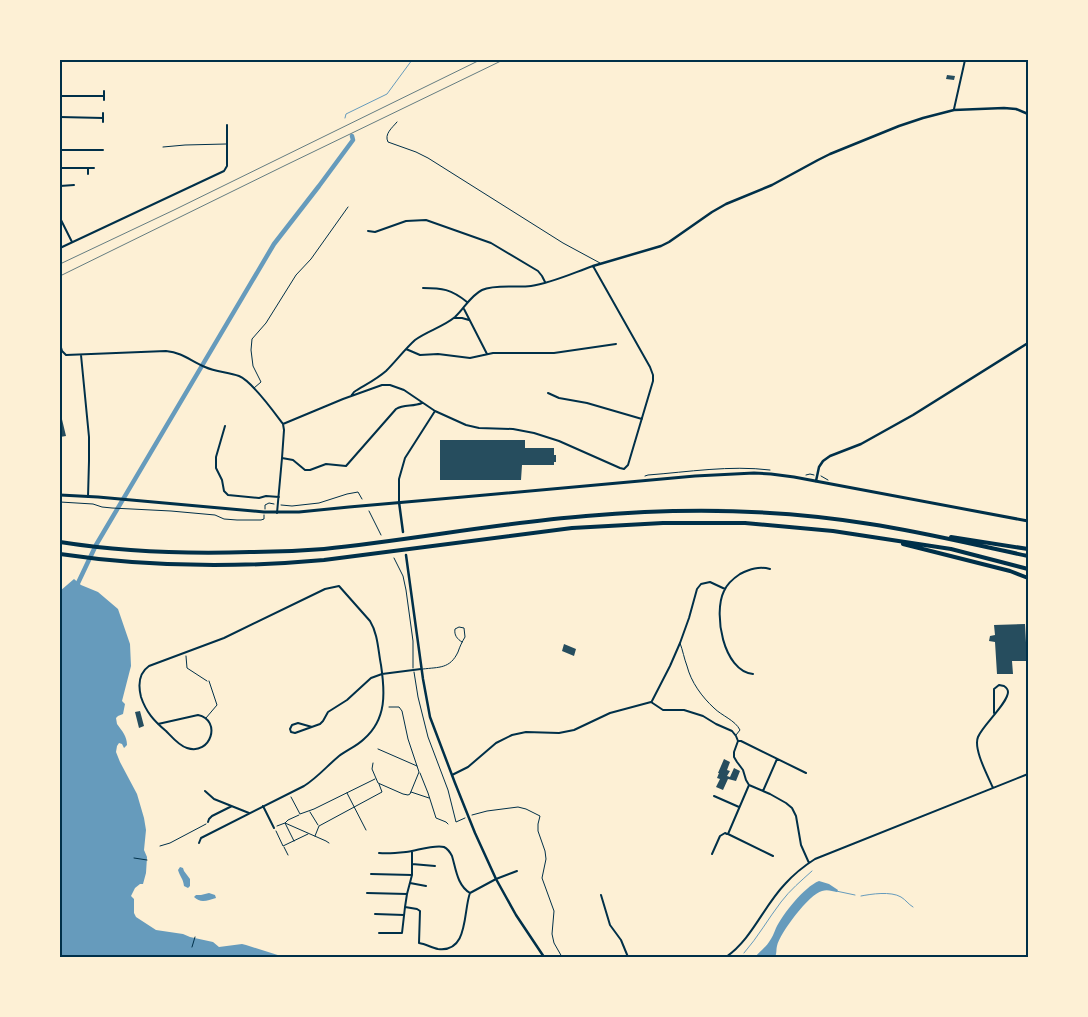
<svg xmlns="http://www.w3.org/2000/svg" width="1088" height="1017" viewBox="0 0 1088 1017" font-family="'Fira Sans Condensed',sans-serif">
	<rect width="100%" height="100%" fill="#fdf0d5"/>
	<path fill="#669bbc" d="M74,579L81,585L98,592L118,609L130,644L131,666L122,701L125,704L123,714L118,716L116,718L117,724C122,731 127,736 127,745L124,748L122,744L119,743L117,746L116,752L120,762L137,794L144,818L146,830L144,850L147,857L146,873L143,884H140L135,888L131,896L134,899V913L136,917L156,930L183,934L190,937L213,942L219,947L242,944L246,945L284,957H60V591Z
		M180,867L183,868L184,871L190,879V886L188,888L184,886C183,878 180,877 178,870Z
		M819,881L829,884L838,890L837,892C832,891 827,889 822,891C809,894 780,933 777,946C776,950 777,953 775,957H755C759,952 765,948 769,942C772,938 774,933 776,928C783,914 804,887 819,881Z
		M209,893L215,895L216,898C208,900 201,904 194,897L196,895H201Z"/>
	<g fill="none" stroke-linecap="round" stroke-linejoin="round">
		<path stroke="#669bbc" stroke-width="1" d="M345,118L346,114L387,94L412,60
			M836,891L855,895
			M861,896C871,894 891,891 901,897C906,900 908,904 913,907
			M744,953C758,937 768,919 781,902C790,890 801,881 812,871"/>
		<path stroke="#669bbc" stroke-width="4.5" d="M78,583L96,545L274,244L319,186L353,140L352,136"/>
	</g>
	<path fill="#264d5e" d="M947,75L955,76L954,80L946,79Z
		M60,411L66,436L60,437Z
		M440,440H525V448H554V455H556V462H554V465H522L521,480H440Z
		M1025,624L1027,661H1012L1013,674H997L995,642L989,641L990,636L995,635L994,625Z
		M564,644L576,649L574,656L562,651Z
		M140,711L144,726L139,728L135,712Z
		M724,759L730,762L727,770L730,771L727,776L730,777L734,768L740,771L736,781L728,779L723,790L716,787L720,779L717,778L719,773H718Z"/>
	<g fill="none" stroke-linecap="round" stroke-linejoin="round">
		<path stroke="#003049" stroke-width="1" d="M806,475L810,474L814,475
			M645,476L648,475C688,472 730,465 770,470
			M821,476L828,480
			M60,502L93,504L102,507L112,508L171,511L215,515L224,519L237,520H261L264,519V515
			M281,505L292,506L319,503L347,494L358,492L362,499
			M265,509V505L269,503L274,504
			M369,511L381,535
			M394,558L403,576L406,590L413,641V668
			M186,656L187,668L207,681
			M414,672L418,697L428,737L448,790L456,822L465,818
			M378,749L417,766
			M373,763L372,769L378,783L403,794L408,795L410,794L419,772L408,739L402,711L399,707H389
			M420,773L428,793L436,818L446,822L448,824
			M411,792L429,798
			M347,793L366,830
			M291,797L300,814L314,809L375,779
			M310,812L318,825
			M472,815L487,811L518,807L526,809L540,816L538,824V831L545,851L546,859L542,878L554,911L552,934L554,943L562,957
			M277,826L285,823L326,841L329,843
			M276,831L283,846L308,834
			M315,836L319,826L382,792L379,784
			M294,841L285,823L288,820L299,815
			M160,846L170,843L206,824
			M284,847L288,855
			M134,858L147,860
			M192,947L195,937"/>
		<path stroke="#003049" stroke-width="1" d="M397,122C392,128 384,134 388,142L416,152L428,158L563,243L600,263
			M163,147L185,145L226,144
			M254,388L261,382L253,366L251,350L252,339L266,323L296,275L311,259L348,207
			M680,643C683,651 684,658 687,666C691,682 702,697 714,708C722,716 735,720 740,730L736,735
			M423,669C439,667 450,669 458,652C460,646 462,642 465,637L464,628L459,627L455,629C454,635 457,639 462,642
			M206,718L217,705L209,681"/>
		<path stroke="#003049" stroke-width="2" d="M94,60L95,61
			M60,96H104
			M104,100V91
			M954,109L965,60
			M60,117L103,118
			M103,122V113
			M60,150H103
			M60,168H94
			M88,168V174
			M60,186L74,185
			M60,218L72,242
			M368,231L375,232L406,221L426,220L491,243L538,271L542,276L545,282
			M60,248L224,171L227,166V125
			M423,288C442,288 451,289 467,302
			M464,309L487,354
			M454,318H462L469,320
			M60,344L62,351L66,355L166,351C184,353 190,361 205,367C216,372 228,372 239,376C252,381 274,412 283,424L284,430L282,458L277,513
			M406,349L420,355L438,354L470,358L493,353H554L616,344
			M81,355L89,437V461L88,497
			M548,393L559,398L587,403L642,419
			M283,424L343,399L382,385H390L404,390L435,411L466,425L479,428L513,429L534,433L559,441L620,468L624,469L628,465L653,381V375L650,367L593,266C573,273 552,283 531,286C516,288 495,284 482,290C470,296 464,309 455,317C443,327 427,331 415,340C405,349 396,361 386,371C377,379 365,385 354,392L351,396
			M225,426L216,457V468L222,480L224,491L228,495L259,498L266,496L279,497
			M282,458L293,460L305,470H310L326,464L346,466L396,409C404,404 413,407 422,403
			M399,501V479L405,458L435,411
			M753,674C723,671 713,613 724,591C727,584 734,578 740,574C750,569 759,566 770,569
			M652,701L670,666L680,643L689,618L697,589L701,584L710,582L725,589
			M158,724L198,715C222,720 211,756 187,748C179,746 171,736 166,731C154,721 146,712 141,697C138,685 139,673 149,666L224,638L325,589L339,586L370,621C378,634 378,650 381,665C385,692 387,719 364,739C357,746 347,750 339,756C327,766 317,778 304,786L201,838L199,843
			M312,727L298,723L292,725L290,729L291,732L295,733L320,724L323,721L328,712L347,700L371,678L382,674L421,669
			M806,773L741,741H738L734,752V757L737,762L743,770L746,780L749,785L770,794L786,803L792,808L796,816L801,845L809,863
			M452,775L468,767L496,743L512,735L526,732L559,733L574,730L610,713L651,702L663,710H684L703,716L716,724L732,731L736,736L738,741
			M749,785L728,834L773,856
			M993,788C988,776 973,749 978,737C983,725 1008,703 1008,692C1008,689 1007,688 1004,686L999,685L994,689V713
			M205,791L214,799L249,813
			M763,791L777,759
			M714,796L739,807
			M263,806L274,828
			M208,822L209,819L212,816L232,806
			M412,851V875L407,894L405,907L417,909L420,911L419,943C426,944 432,948 438,949C469,953 463,911 470,893L496,879L517,871
			M379,853C388,854 397,853 406,852C416,851 435,844 444,847C448,849 450,852 452,856C456,869 457,885 470,893
			M712,854L720,836L725,833L727,834
			M412,864L435,866
			M371,874L412,875
			M410,883L426,886
			M367,893L407,894
			M601,895L610,925L621,940L628,957
			M375,914L404,915
			M379,933H402L405,907
			M726,957C752,939 763,907 785,884C794,874 804,866 815,859L1028,774"/>
		<path stroke="#003049" stroke-width="2.5" d="M593,266L661,246L669,242L712,212L726,204L772,185L818,160L830,154L899,126L923,118L954,110L1004,108L1016,109L1028,114
			M816,481L819,467L823,461L830,456L861,444L913,415L1028,343
			M399,502L403,532
			M406,555L423,679L430,717L455,783L475,833L496,879L516,915L544,957"/>
		<path stroke="#003049" stroke-width="3" d="M60,495L98,497L264,512H299L349,507L463,497L695,476L754,473L771,474L794,477L1028,521"/>
		<path stroke="#003049" stroke-width="4" d="M951,537L1028,549
			M60,542C123,552 187,554 250,552C275,552 300,551 324,549C412,540 498,523 586,516C678,508 779,509 870,524C923,532 975,545 1028,556
			M903,544L1010,571L1028,578
			M60,554C147,567 236,568 324,560L572,528L663,523H745L833,531L951,549L1028,569"/>
		<path stroke="#657d81" stroke-width="1" d="M60,264L174,210L480,60
			M60,276L286,165L503,60"/>
	</g>
	<rect width="1088" height="1017" fill="none" stroke="#fdf0d5" stroke-width="122"/>
	<rect x="61" y="61" width="966" height="895" fill="none" stroke="#003049" stroke-width="2"/>
</svg>
